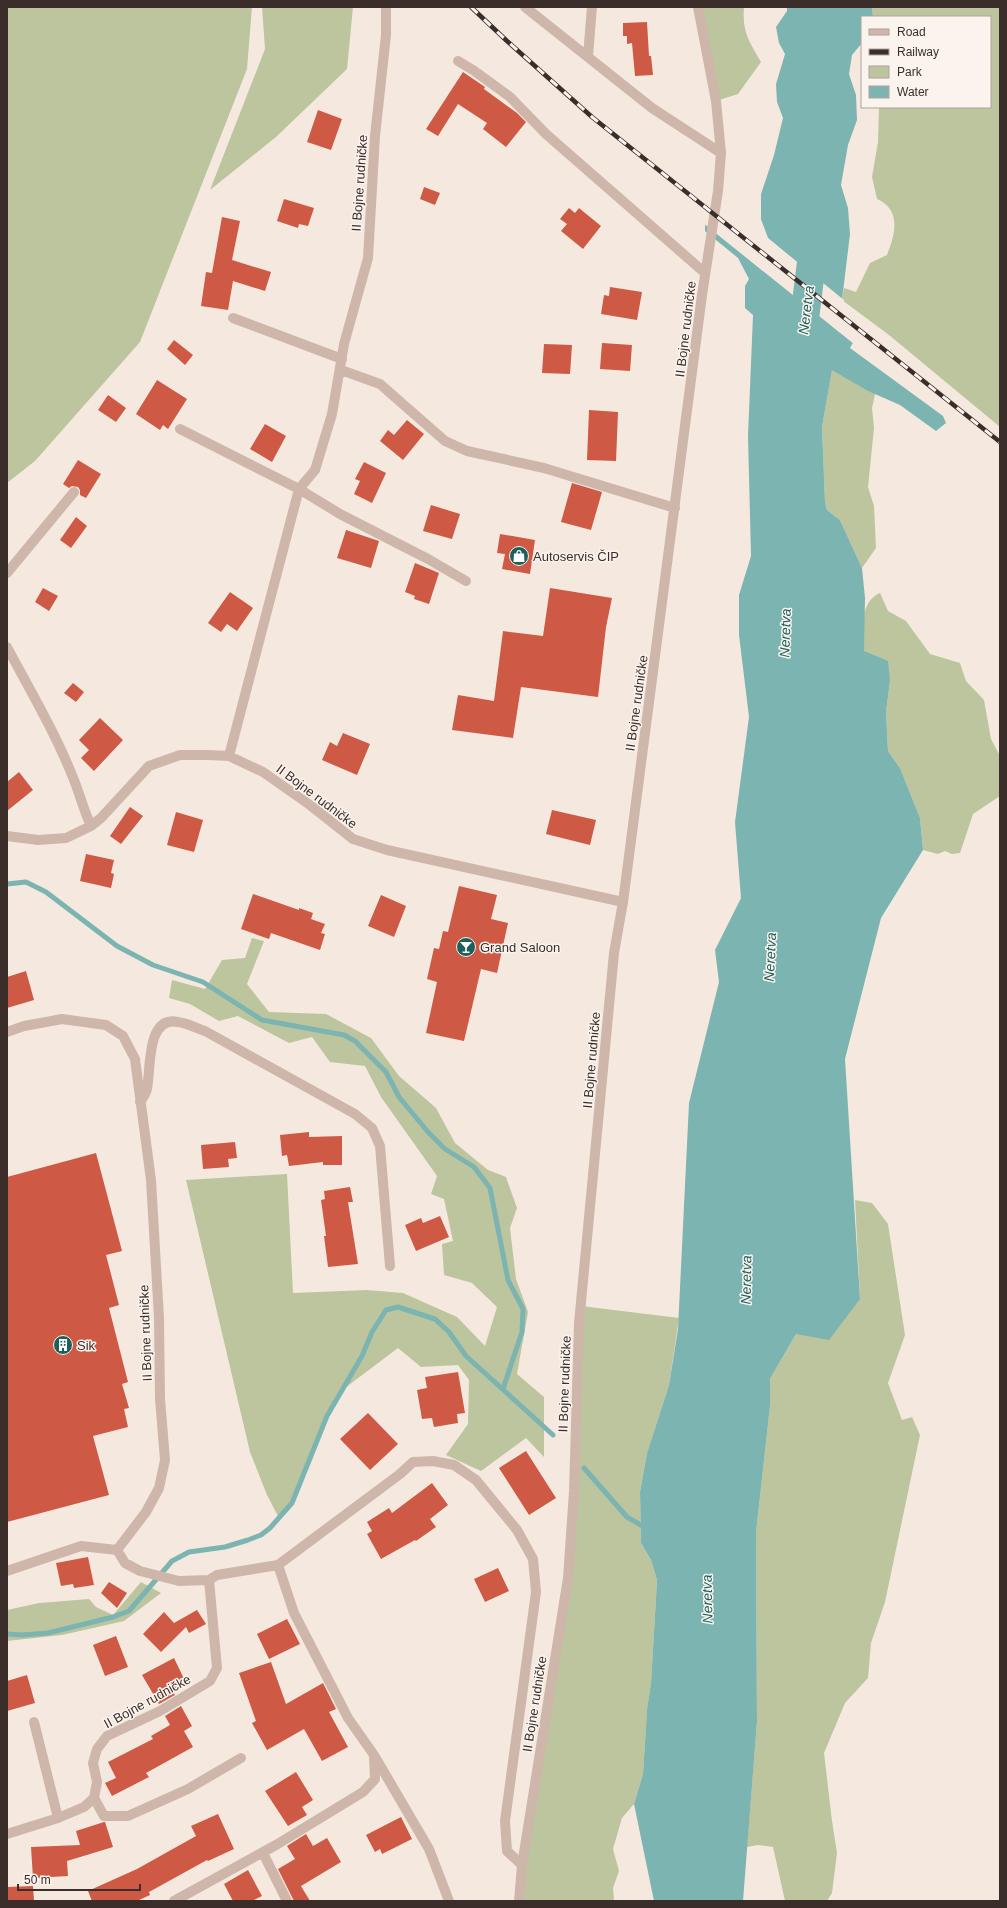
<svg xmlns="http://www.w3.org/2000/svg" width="1007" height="1908" viewBox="0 0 1007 1908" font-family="Arial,sans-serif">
	<rect width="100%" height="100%" fill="#f5e9df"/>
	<path fill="#bcc59e" d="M7,7H252L247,69L140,342L35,461L7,483Z
		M262,7H353L347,69L276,137L210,190L265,49Z
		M698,7H744C742,32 749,41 761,62L738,94L716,101Z
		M872,7H1000V427L889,335L842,300L844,288L856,292L870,263L887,255C895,235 902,210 877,199L872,177L878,142L879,107H990V17H873Z
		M832,369L875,394L872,408L874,428L868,487L874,506L876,548L862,568L840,520L827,510L825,502L822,427Z
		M880,593L888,611L906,621L930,654L960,663L966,681L984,700L991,739L1000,756V796L973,814L960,853L952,854L945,851L938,854L923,850L920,818L900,768L888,751L886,712L890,681L864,651C864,631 858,603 880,593Z
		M252,938L264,941L247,984L269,1012L326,1014L371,1038L399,1076L436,1108L455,1143L488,1170L506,1177L517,1208L510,1228L516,1279L528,1312L517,1374L544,1397V1457L526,1438L481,1471L446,1455L468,1424L469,1380L458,1365L421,1367L398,1348L341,1391L327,1416L292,1503L279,1518L267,1495L250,1452L186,1180L287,1174L293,1293L367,1290L403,1293L457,1317L485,1346L497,1307L472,1283L444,1275L442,1244L453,1241L444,1199L431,1194L437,1176L381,1097L365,1066L330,1062L312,1037L289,1043L238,1016L219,1021L190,1004L169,998L172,980L205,989L222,960L245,958Z
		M855,1200L872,1203L888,1224L905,1335L888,1383L902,1420L912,1417L920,1435L885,1602L871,1643L868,1678L845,1703L824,1753L832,1821L837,1853L832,1893L827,1901H785L773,1847L758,1845L747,1847L757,1722L756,1533L770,1406V1379L796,1334L860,1299Z
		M581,1306L679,1318L669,1385L647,1453L640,1492L641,1543L651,1560L657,1580L651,1683L647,1709L643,1774L634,1804L622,1818L613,1849L619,1871L613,1888L614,1901H519L568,1578Z
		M141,1582L161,1593L124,1621L62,1635L7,1641V1610L39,1603L89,1599L96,1607L113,1615Z"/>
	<path fill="#7cb4b1" d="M787,7H872L873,17H862V43L852,55L849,74L856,95L857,120L848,145L841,185L848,208L850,234L842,300L768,238L761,219V194L774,155L783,118L777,102L776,84L785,54L779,43L776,27L787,11Z
		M705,214L839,332L856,337L850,348L943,416L946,423L936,431L900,405L868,391L832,370L822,427L825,502L827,510L840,520L862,568L865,598L864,651L888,661L890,681L886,712L888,751L900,768L920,818L923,850L881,918L845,1059L860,1299L829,1340L796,1334L770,1379V1406L756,1533L757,1722L743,1901H654L634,1804L643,1774L647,1709L651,1683L657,1580L651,1560L641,1543L640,1492L647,1453L669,1385L678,1329L689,1103L719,982L715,950L741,898L735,822L749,717L739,635V595L751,556L748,436L753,315L745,308V286L749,279L738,258L705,231Z"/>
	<path fill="#f5e9df" d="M704,213H706L841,324L842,330L857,335L854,344L703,223Z
		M764,235L844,300V301H841L767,240Z"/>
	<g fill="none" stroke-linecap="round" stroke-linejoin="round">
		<path stroke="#7cb4b1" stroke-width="5" d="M7,884L26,882L46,892L117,946L153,965L203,982L262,1020L344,1035L355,1041L386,1072L399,1097L428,1132L445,1149L474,1167L490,1188L508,1280L523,1309L522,1332L503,1389
			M584,1468L627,1517L646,1528
			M7,1634L22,1635L48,1633L113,1617L129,1611L172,1561L189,1552L225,1547L248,1540L261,1535L270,1528L292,1503L327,1416L362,1356L372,1332L386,1310L398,1307L435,1319L449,1332L466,1356L553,1435"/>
		<path stroke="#7cb4b1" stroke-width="29" d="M802,339L815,234"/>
	</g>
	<path fill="#ce5944" d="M647,22L649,56H651L653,75L635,76L632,43L627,44V36H623V23Z
		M463,72L485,87L484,89L517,113L526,122L506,147L483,129L487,123L458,104L438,136L426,129Z
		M318,110L342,119L331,150L307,142Z
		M424,187L440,193L435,205L420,199Z
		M284,199L314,208L308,226L299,224L298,228L277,221Z
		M569,208L575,213L579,208L601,226L583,249L561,231L567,224L560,219Z
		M222,217L240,221L232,260L271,272L265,291L233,281L228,310L201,306L206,272L212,273Z
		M610,287L642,292L637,320L601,314L604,295L609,296Z
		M174,340L193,355L185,365L167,349Z
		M602,343L632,345L630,371L600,369Z
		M544,344L572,345L570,374L542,373Z
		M157,380L187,399L168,429L163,425L160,430L136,414Z
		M108,395L126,408L116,422L98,410Z
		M589,410L618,412L616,461L587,460Z
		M407,420L424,434L403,460L380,441L388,430L394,435Z
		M265,424L286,436L272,462L250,449Z
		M78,460L101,474L86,498L80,495V490L78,487L72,486L69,488L63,484Z
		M364,462L386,473L372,503L354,494L360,481L355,479Z
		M572,483L602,492L591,530L561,522Z
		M431,505L460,514L452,539L423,531Z
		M76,517L87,526L71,548L60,540Z
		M346,530L379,541L371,568L337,558Z
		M500,534L535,540L530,574L502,569L505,554L497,553Z
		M415,563L439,573L429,604L414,599L415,596L405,592Z
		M43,588L58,596L49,611L35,602Z
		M550,588L612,598L606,627L598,697L521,687L513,738L452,730L458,695L494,701L503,631L543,636Z
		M230,592L253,608L237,631L227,624L221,632L208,623Z
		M73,683L84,692L76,702L64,693Z
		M100,718L123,740L94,771L81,758L89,750L79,740Z
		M343,733L370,744L357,775L322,760L330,742L337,746Z
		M19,772L33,790L7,811V782Z
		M130,807L143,816L121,844L110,836Z
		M552,810L596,820L590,845L546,834Z
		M176,812L203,820L194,852L167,845Z
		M86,854L114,860L111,873L114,874L111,888L80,881Z
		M459,886L497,895L491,919L508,923L497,973L481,969L464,1041L426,1033L437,982L427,979L434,948L439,949L443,931L448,932Z
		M253,894L299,910V908L313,913L311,919L325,924L321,933L325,934L320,950L271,933L269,939L241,929Z
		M381,895L406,906L394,937L368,926Z
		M26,971L34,1000L7,1008V977Z
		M309,1132V1137L342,1136V1165H323V1162L289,1166L287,1155L282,1156L280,1135Z
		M235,1142L237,1158L228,1159L229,1167L203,1169L201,1145Z
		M96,1153L122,1251L106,1255L119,1305L109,1308L128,1382L122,1384L129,1408L124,1409L128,1427L93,1436L109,1495L7,1522V1177Z
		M350,1187L353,1202H348L358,1264L328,1267L324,1236H326L321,1200L325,1199L324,1191Z
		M440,1216L449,1237L416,1251L405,1225L421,1218L423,1223Z
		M458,1372L465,1413L457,1414L458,1423L434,1427L432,1418L422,1419L417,1390L427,1388L425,1377Z
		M368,1413L398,1444L370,1470L340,1439Z
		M526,1451L556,1498L529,1515L499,1468Z
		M432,1483L448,1505L430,1519L436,1527L416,1541L415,1540L381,1559L367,1534L372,1531L367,1522L389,1508L392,1513Z
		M88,1557L94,1585L74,1588L73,1584L61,1586L56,1563Z
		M498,1568L509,1591L485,1602L474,1579Z
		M109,1582L127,1593L117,1608L101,1593Z
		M197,1610L206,1624L189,1633L186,1627L161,1652L143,1634L164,1612L174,1623Z
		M287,1619L300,1644L269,1659L257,1634Z
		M116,1636L128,1667L105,1676L93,1645Z
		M174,1658L186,1683L172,1690L175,1695L159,1704L142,1675Z
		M271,1662L286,1704L323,1683L336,1709L329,1712L348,1747L322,1761L304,1729L267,1750L252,1723L256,1721L239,1673Z
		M27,1675L35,1703L7,1711V1681Z
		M181,1706L192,1726L184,1731L193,1747L146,1773L149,1777L112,1796L105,1783L116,1778L108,1762L153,1739L151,1736L170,1725L165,1716Z
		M296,1772L313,1800L302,1807L307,1815L288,1826L265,1791Z
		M218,1814L234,1849L208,1861L207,1860L149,1892L150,1895L137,1901H92L88,1891L137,1869L196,1836L191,1826Z
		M401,1817L412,1839L382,1854L380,1849L375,1852L366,1835Z
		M104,1822H105L113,1847L67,1861L68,1876L33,1878L31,1847L80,1845L76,1831Z
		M306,1834L313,1846L327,1838L341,1862L301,1886L310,1901H294L278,1869L295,1859L287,1846Z
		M248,1870L262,1896L252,1901H233L224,1884Z
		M33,1886L34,1901H7V1887Z"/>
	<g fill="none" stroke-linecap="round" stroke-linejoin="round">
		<path stroke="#ceb7aa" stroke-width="10" d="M525,7L652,108L721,153
			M588,56L592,7
			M458,61L473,70L510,97L546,134L705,273
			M233,318L342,359
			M341,370L380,384L445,441L467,451L544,468L675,508
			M180,429L299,489L340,514L428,559L466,581
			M7,573L74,492
			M7,647C30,690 56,734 74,780C80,795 84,811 91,826
			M229,756L299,489L315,470L332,414L344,344L368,258L375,136L386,35V7
			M7,836L38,840L66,838L91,826L101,818L149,766L180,755H208L229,756L263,772L310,805L353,839L387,850L623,902
			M7,1032L24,1026L62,1019L106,1025L123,1036L135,1059L151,1180L159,1318L160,1399L165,1460L159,1488L146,1512L117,1550
			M140,1102C143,1098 146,1094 147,1089C151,1070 146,1015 178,1022C187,1023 196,1028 205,1031L355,1114L372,1128L380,1146L390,1266
			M278,1565L294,1613L348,1718L374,1755L429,1849L449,1901
			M7,1571L81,1546L117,1550L125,1563L140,1571L179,1581L209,1580L217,1575L278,1565L400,1474L413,1462L433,1461L454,1465L476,1480L517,1530L533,1559L536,1592L505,1821L507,1851L522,1865
			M34,1722L58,1818
			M94,1798L104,1816H128L188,1789L241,1758
			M7,1834L58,1818L84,1807L94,1798L97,1782L93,1763L97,1749L107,1736L160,1711L210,1681L217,1668L209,1580
			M263,1853L287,1901
			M174,1901L276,1845L363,1792L375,1779L374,1757"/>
		<path stroke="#ceb7aa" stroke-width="10" d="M519,1901L522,1865L568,1578L574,1491L579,1323L614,953L623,902L702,295L718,191L721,153L716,101L698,7"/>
		<g stroke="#3b2e2a" stroke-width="4.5">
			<path id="rail" d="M471,7L507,41L592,117L1000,442"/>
		</g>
		<use href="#rail" stroke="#fbf3ed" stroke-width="3" stroke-dasharray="9" stroke-linecap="butt"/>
	</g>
	<defs>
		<g id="shop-disc" transform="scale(1)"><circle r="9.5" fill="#1c605e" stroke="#fbf3ed"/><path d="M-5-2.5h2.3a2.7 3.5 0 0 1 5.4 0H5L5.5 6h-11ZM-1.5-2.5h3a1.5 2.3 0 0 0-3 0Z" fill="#fff"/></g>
		<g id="bar-disc" transform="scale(1)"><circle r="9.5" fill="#1c605e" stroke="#fbf3ed"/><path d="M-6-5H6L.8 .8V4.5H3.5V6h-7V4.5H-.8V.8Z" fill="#fff"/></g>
		<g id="building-disc" transform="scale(1)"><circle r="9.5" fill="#1c605e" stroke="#fbf3ed"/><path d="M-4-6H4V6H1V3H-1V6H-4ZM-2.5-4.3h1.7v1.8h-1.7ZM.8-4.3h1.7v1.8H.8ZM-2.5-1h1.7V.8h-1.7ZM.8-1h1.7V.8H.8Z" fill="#fff"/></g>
	</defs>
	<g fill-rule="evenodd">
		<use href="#shop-disc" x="519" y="556"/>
		<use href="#bar-disc" x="466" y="947"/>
		<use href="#building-disc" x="63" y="1345"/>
	</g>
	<g text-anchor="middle" stroke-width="3" stroke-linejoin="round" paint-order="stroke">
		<g font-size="13" fill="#3b2e2a" stroke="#fbf3ed">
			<text transform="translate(359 183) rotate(-86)" y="5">II Bojne rudničke</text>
			<text transform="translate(685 329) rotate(-83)" y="5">II Bojne rudničke</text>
			<text transform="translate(636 703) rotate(-82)" y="5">II Bojne rudničke</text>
			<text transform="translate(317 796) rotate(37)" y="5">II Bojne rudničke</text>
			<text transform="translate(591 1060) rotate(-85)" y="5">II Bojne rudničke</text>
			<text transform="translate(145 1333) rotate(-92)" y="5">II Bojne rudničke</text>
			<text transform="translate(564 1384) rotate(-88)" y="5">II Bojne rudničke</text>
			<text transform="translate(147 1701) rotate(-29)" y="5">II Bojne rudničke</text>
			<text transform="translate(534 1704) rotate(-81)" y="5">II Bojne rudničke</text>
		</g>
		<g font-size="13" fill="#3b2e2a" stroke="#fbf3ed" text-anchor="start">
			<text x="533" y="561">Autoservis ČIP</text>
			<text x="480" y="952">Grand Saloon</text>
			<text x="77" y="1350">Sik</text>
		</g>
		<g font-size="14" font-style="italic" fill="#1c605e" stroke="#fbf3ed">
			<text transform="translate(806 310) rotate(-83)" y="5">Neretva</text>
			<text transform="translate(785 633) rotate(-88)" y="5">Neretva</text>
			<text transform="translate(770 957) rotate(-87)" y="5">Neretva</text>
			<text transform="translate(746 1280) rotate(-89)" y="5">Neretva</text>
			<text transform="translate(707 1599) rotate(-91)" y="5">Neretva</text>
		</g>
	</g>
	<rect width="1007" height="1908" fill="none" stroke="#3b2e2a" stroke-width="16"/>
	<rect x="861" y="16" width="130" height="92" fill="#fbf3ed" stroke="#aea49f"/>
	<rect x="869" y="29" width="20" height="6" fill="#ceb7aa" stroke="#aea49f"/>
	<text x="897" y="36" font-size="12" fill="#3b2e2a">Road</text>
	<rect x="869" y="49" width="20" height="6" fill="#3b2e2a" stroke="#aea49f"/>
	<text x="897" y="56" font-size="12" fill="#3b2e2a">Railway</text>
	<rect x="869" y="66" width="20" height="12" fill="#bcc59e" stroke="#aea49f"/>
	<text x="897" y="76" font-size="12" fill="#3b2e2a">Park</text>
	<rect x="869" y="86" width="20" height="12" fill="#7cb4b1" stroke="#aea49f"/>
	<text x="897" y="96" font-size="12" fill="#3b2e2a">Water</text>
	<path d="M18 1884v6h122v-6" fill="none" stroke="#3b2e2a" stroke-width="2"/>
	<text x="24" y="1884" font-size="12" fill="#3b2e2a" stroke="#fbf3ed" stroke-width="3" paint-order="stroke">50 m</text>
</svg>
